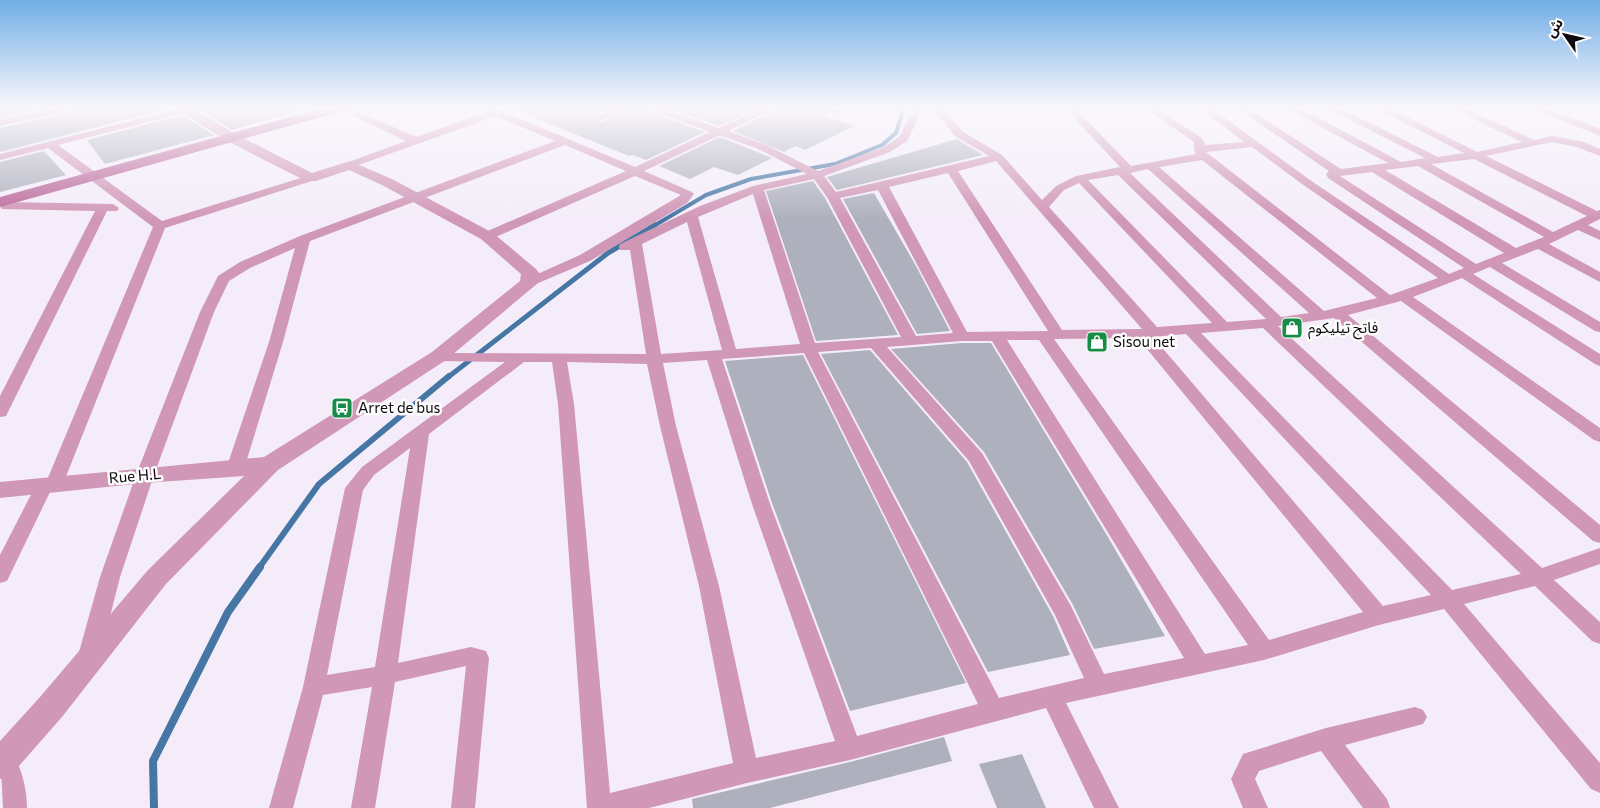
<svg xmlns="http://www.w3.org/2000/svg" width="1600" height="808" viewBox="0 0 1600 808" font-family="Commissioner,'Noto Sans Arabic',sans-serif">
	<rect width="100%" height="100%" fill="#f4edf9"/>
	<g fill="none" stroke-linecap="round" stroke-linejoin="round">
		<path stroke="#4576a4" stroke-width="4" d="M652,227L706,195L751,179L835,164L882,145L896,133L904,107"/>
		<path stroke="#4576a4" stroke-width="5" d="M447,378L608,253L655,225"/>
		<path stroke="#4576a4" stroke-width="6" d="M259,568L319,484L449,376"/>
		<path stroke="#4576a4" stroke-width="8" d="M154,808L153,761L228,612L260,567"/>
	</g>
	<path fill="#aeb0bd" d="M0,107H53L0,118Z
		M79,107H175L0,152V128L72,112Z
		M203,107H297V111L232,130L200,110Z
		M508,107H614L594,116L601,122L633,107H644L647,111L705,132L646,160L633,155L629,156Z
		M664,107H760L719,126Z
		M778,107H813L828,114L823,116L854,126L805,150L795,146L784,152L733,131L775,111Z
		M183,115L214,135L105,164L87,140Z
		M720,137L772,158L738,175L714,167L690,179L659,166Z
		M957,139L983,155L837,190L827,177Z
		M44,151L66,175L0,192V162Z
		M813,181L825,198L898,335L816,341L766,191Z
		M874,193L916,266L950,331L917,334L843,199Z
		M962,343H991L1108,537L1165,636L1094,649L1073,605L984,452L891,349Z
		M870,350L967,462L1053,616L1070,655L988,672L821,354Z
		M803,355L966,683L850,711L772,503L725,361Z
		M944,737L952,761L770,808H693L692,799L850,762Z
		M1022,754L1046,808H997L979,764Z"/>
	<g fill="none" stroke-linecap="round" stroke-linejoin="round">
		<path fill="#d097b7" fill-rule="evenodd" d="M60,107H77L72,110L0,126V120Z
			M186,107H201L199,109L58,145L162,221L307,176H315L317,178L315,180L165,228L63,484L60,489L51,490L7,581L0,583V555L38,481L47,480L153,227L48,148L0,160V154Z
			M335,107H347L416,137L487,112L479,107H492L635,167L710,132L648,109L646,107H659L719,128L764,107H776L774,109L728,131L766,145L818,171L882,148L899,137L914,107H924L907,141L890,152L824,176L836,192L989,156L955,136L932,107H942L963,132L1002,155L1042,200L1056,186L1076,176L1120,167L1064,107H1074L1131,166L1196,154L1194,149V142L1143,107H1154L1202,138L1205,145L1244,142L1199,107H1210L1310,180L1449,274L1464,268L1328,178L1326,174L1329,171L1235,107H1246L1341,169L1388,163L1288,109L1286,107H1298L1401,162L1425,158L1328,109L1326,107H1338L1438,157L1464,153L1377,109L1375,107H1387L1477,152L1522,142L1452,109L1450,107H1462L1534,140L1552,136L1584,142L1600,149V156L1577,147L1552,142L1486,156L1597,211L1600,210V219L1588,225L1600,231V240L1578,230L1549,244L1600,272V282L1538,249L1502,263L1600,322V332L1595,331L1490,267L1473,274L1600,354V366L1595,364L1462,278L1413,297L1600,428V442L1594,440L1401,301L1348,315L1600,525V543L1593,541L1334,318L1278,326L1542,568L1600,548V564L1554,580L1600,622V644L1592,641L1535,586L1464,604L1600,763V793L1591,789L1444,609L1379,625L1264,660L1066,703L1119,808H1094L1046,708L850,760L747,783L649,808H587L558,404L552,362H524L429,434L398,663L471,647L486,651L489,658L475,808H451L466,666L395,682L375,808H351L372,687L323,695L293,808H269L303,687L345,488L362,467L505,362L439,361L434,359L431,356L434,353L646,354L630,250H620L619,247L620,244L700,206L753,186L807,174L758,149L720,135L644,171L692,192L694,194L687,203L590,261L529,287L522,283L524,280L580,255L681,195L635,176L491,239H483L481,236L483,233L626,171L565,145L310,241L283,342L244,469L241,473L235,475L229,473L226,469L269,342L295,248L250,268L229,281L214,312L154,475L120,577L101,652L98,659L90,661L82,659L79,652L100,577L136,475L200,312L218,276L240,262L300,236L555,141L496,116L350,168L346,167L344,165L346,163L406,141ZM1252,147L1302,184L1438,278L1390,295L1206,152ZM1474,159L1587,216L1553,232L1431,164ZM1202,160L1377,298L1324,311L1159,167ZM996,161L1142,329L1062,330L958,171ZM1418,166L1544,237L1516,248L1385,170ZM1148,169L1309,313L1281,317L1130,173ZM1372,172L1504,253L1476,264L1340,176ZM948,173L1048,331L967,332L889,187ZM1118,175L1266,319L1227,322L1088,180ZM814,179L827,197L901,337L815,343L764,190ZM1079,183L1212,323L1157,327L1049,207L1064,190ZM878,190L953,333L916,336L840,198ZM753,194L800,344L736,349L698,217ZM687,222L722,350L661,354L642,244ZM1263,328L1521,574L1452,590L1201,333ZM1186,334L1431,595L1383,606L1153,337ZM1138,338L1363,612L1269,640L1054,339ZM1007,340H1039L1248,645L1205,654ZM962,341H992L1184,658L1104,674L1071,606L982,453L887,347ZM871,348L969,461L1055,615L1084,678L999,698L818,352ZM804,353L978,704L857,736L770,504L722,359ZM707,360L752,504L835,741L756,758L719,586L676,426L663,363ZM567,362L647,364L660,426L699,586L733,763L610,793L574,404ZM410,448L375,667L327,675L363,490L374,475Z
			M618,107H631L605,119L601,120L596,117Z
			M815,107H829L842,112L837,115Z
			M1530,107H1543L1600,129V136Z
			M6,202L113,204L119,208L117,211H107L8,412L6,416L0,417V396L95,211L2,209L0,206Z
			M1415,707L1423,710L1427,717L1423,724L1345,745L1387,799L1390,808H1363L1321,751L1259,771L1255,779L1268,808H1243L1231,779L1243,754L1326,728Z
			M4,747L12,750C21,769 27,787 27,808H3L0,748Z"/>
		<path fill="#d097b7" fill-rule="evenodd" d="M177,107H191L237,135L312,173L350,161L392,179L493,233L536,269L539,273L538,283L446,360L278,470L166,584L62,717L11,775L0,779V741L40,697L148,570L244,476L145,483L0,498V482L264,457L432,352L520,281L521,274L481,239L382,185L349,170L316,181H306L227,141L178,110Z"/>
		<path fill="#bb6a9b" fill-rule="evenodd" d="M326,107H348L346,110L0,207V197Z"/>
	</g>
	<linearGradient id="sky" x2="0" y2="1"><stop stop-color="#71aee6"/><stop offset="0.49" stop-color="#faf7fc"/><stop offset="1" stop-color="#faf7fc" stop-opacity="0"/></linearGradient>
	<rect width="1600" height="220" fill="url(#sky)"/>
	<defs>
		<g id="shop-square" transform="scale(1.125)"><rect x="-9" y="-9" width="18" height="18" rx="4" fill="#168c46" stroke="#fdfdfd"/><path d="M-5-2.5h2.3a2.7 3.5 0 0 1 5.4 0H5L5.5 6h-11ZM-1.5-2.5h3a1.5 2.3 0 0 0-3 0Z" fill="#fff"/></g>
		<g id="bus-square" transform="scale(1.125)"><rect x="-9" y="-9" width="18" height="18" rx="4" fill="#168c46" stroke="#fdfdfd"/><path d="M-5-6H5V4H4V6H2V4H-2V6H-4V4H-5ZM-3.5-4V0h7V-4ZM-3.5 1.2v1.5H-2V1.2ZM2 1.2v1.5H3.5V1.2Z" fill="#fff"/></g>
	</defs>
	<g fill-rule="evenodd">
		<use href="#shop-square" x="1292" y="328"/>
		<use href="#shop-square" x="1097" y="342"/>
		<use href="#bus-square" x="342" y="408"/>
	</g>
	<g text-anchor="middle" stroke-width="5" stroke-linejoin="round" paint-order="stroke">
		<g font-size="15" fill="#0c0a0e" stroke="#fdfdfd" text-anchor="start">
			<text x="1308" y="333">فاتح تيليكوم</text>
			<text x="1113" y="347">Sisou net</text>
			<text x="358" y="413">Arret de bus</text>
		</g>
		<g font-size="15" fill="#0c0a0e" stroke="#fdfdfd">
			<text transform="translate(135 476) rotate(-5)" y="5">Rue H.L</text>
		</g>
	</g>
	<g transform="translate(1565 35) rotate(304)" stroke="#fdfdfd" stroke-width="4" paint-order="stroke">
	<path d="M0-4L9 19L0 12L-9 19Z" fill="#0c0a0e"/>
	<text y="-8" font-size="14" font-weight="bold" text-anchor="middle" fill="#0c0a0e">ش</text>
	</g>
</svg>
